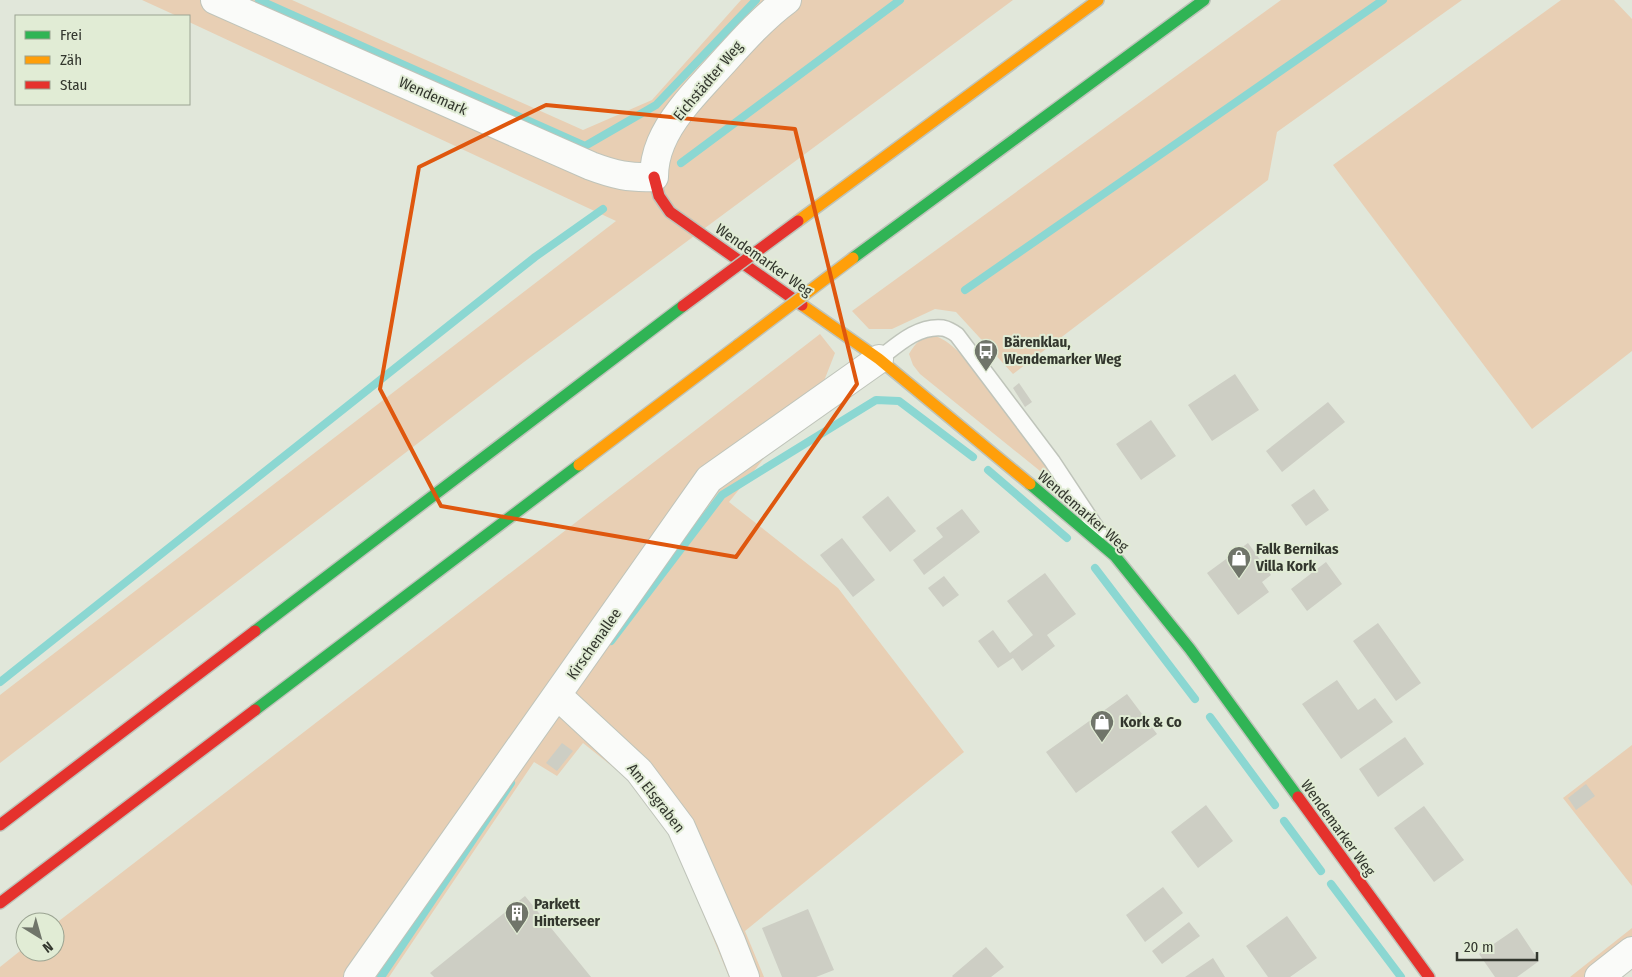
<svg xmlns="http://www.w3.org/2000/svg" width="1632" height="977" viewBox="0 0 1632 977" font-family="'Fira Sans Condensed',sans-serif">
	<rect width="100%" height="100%" fill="#e1e7da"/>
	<path fill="#e8cfb4" d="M142,0H292L583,130L652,100L741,0H1013L524,362L0,763V695L616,221L189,22V16H177Z
		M1281,0H1462L1277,132L1268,180L1013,374L956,312L935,309L892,329H869L852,311Z
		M1561,0H1614L1632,19V351L1532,429L1333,165Z
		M820,334L835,353L822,386L729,502L838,588L964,752L745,931L764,977H729L673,840L628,779L583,743L557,776L534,762L389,977H0V967L25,947V952H55V924Z
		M936,336C950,342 958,351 968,362L1050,470L1045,475L920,374L913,365L909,354C917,341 920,338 936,336Z
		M1632,745V886L1563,798Z
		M1632,928V965L1616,977H1570Z"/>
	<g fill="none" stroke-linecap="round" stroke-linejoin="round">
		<path stroke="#8bd7d2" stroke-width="8" d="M259,0L585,146L656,105L756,0
			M681,163L900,0
			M965,290L1383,0
			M988,470L1067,538
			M1095,568L1195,699
			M611,641L722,495L876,400L899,401L973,457
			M0,682L535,257L603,209
			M1210,717L1275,805
			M1284,821L1321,871
			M1331,884L1401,977
			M381,977L511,783"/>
	</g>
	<path fill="#cdcec4" d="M1235,374L1259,410L1212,441L1188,405Z
		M1019,383L1032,402L1025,407L1013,388Z
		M1328,402L1345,422L1282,472L1266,451Z
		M1151,420L1176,456L1141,480L1116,444Z
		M1314,489L1329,510L1306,526L1291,505Z
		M888,496L916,531L890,552L862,517Z
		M962,509L980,532L924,575L913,560L943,537L936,528Z
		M842,538L875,580L853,597L820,555Z
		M1248,543L1271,575L1262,582L1269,592L1238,615L1207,573Z
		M1326,562L1342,584L1307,611L1291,589Z
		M1045,573L1076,614L1047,635L1055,646L1022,671L1013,658L998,668L978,641L993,630L1010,653L1033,635L1007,601Z
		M944,576L959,595L943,607L928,588Z
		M1378,623L1421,683L1396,701L1353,641Z
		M1337,680L1358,710L1375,698L1393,722L1341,759L1302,704Z
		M1127,694L1157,734L1076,793L1046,752Z
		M1405,737L1424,764L1378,797L1359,769Z
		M562,743L573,751L557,771L546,763Z
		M1586,784L1595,796L1576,810L1568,798Z
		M1206,805L1233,841L1198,868L1171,832Z
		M1424,806L1464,860L1434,882L1394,828Z
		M1163,887L1183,913L1145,942L1126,915Z
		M525,896L591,977H434L430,973Z
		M808,909L834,970L816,977H782L762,928Z
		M1287,916L1317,958L1290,977H1268L1246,946Z
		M1189,922L1200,936L1162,964L1152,951Z
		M1517,928L1539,961L1517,977H1495L1479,954Z
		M986,947L1004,967L991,977H953L952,976Z
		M1213,958L1225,977H1185Z"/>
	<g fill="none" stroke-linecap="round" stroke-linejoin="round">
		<g stroke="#bfc4ba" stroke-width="18">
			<path id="lane" d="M879,359C897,345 918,325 943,328C948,329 953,332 957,335L1052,461L1099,532"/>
		</g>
		<g stroke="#bfc4ba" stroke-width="30">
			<path id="street" d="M215,0L591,166C615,175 629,178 654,177C654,165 656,155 661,143C672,116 696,92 716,70C738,46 760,20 787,0
				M558,696L639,771L681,827L731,941L745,977
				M358,977L709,479L879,359
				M1599,977L1632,951"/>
		</g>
		<g stroke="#bfc4ba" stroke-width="14">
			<path id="fast" d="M853,258L1204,0
				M1030,484L1115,556L1190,649L1298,797
				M255,631L683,306
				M255,710L579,465"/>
		</g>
		<g stroke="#bfc4ba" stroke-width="14">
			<path id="slow" d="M798,221L1098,0
				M802,305L879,359L1030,484
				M579,465L738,345"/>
		</g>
		<g stroke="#bfc4ba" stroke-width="14">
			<path id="jam" d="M654,177L659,196L670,212L802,305
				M1298,797L1429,977
				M0,825L255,631
				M0,903L255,710"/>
		</g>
		<use href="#lane" stroke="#fafbf9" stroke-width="15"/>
		<use href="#street" stroke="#fafbf9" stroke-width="28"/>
		<use href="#fast" stroke="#30b455" stroke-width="11"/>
		<use href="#slow" stroke="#ff9f0a" stroke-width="11"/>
		<use href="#jam" stroke="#e5322d" stroke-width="11"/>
		<g stroke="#bfc4ba" stroke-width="14" stroke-linecap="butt">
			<path id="slow-bridge" d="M738,345L853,258"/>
		</g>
		<g stroke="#bfc4ba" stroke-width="14" stroke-linecap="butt">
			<path id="jam-bridge" d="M683,306L798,221"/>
		</g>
		<use href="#slow-bridge" stroke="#ff9f0a" stroke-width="11"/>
		<use href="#jam-bridge" stroke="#e5322d" stroke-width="11"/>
	</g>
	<path fill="none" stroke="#df570e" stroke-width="4" stroke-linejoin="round" d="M546,105L795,129L857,384L736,557L441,506L380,389L419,167Z"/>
	<defs>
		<g id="bus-pin" transform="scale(1.25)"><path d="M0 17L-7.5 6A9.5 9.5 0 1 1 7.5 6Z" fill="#70756a" stroke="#e1ecd5"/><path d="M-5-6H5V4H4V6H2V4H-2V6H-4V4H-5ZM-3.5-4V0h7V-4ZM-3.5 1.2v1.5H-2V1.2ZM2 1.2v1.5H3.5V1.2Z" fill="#fff"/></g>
		<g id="shop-pin" transform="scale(1.25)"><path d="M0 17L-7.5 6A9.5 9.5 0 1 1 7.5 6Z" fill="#70756a" stroke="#e1ecd5"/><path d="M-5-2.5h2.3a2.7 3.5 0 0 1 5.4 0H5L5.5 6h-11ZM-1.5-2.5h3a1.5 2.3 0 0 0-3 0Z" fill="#fff"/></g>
		<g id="building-pin" transform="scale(1.25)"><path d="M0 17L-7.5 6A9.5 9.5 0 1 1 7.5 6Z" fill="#70756a" stroke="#e1ecd5"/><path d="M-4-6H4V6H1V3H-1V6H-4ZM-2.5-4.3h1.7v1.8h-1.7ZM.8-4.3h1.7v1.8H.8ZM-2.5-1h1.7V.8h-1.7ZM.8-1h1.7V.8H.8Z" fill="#fff"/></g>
	</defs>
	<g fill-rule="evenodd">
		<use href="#bus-pin" x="986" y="351"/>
		<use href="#shop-pin" x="1239" y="558"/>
		<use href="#shop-pin" x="1102" y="722"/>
		<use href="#building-pin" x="517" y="913"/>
	</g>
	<g text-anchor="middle" stroke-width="4" stroke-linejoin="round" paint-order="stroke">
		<g font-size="15" fill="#33372e" stroke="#e1ecd5">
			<text transform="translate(708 81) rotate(-50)" y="5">Eichstädter Weg</text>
			<text transform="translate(433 96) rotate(24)" y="5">Wendemark</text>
			<text transform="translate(764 260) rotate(35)" y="5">Wendemarker Weg</text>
			<text transform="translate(1083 511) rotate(41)" y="5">Wendemarker Weg</text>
			<text transform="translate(594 644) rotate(-55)" y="5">Kirschenallee</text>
			<text transform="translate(656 798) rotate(52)" y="5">Am Elsgraben</text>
			<text transform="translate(1338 828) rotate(54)" y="5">Wendemarker Weg</text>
		</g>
		<g font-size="15" font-weight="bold" fill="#33372e" stroke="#e1ecd5" text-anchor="start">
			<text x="1004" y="347">Bärenklau,<tspan x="1004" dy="17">Wendemarker Weg</tspan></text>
			<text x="1256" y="554">Falk Bernikas<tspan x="1256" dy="17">Villa Kork</tspan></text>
			<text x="1120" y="727">Kork &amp; Co</text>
			<text x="534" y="909">Parkett<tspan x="534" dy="17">Hinterseer</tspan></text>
		</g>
	</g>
	<rect x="15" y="15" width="175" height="90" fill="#e1ecd5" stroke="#9ba492"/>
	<rect x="25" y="31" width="25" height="8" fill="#30b455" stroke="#9ba492"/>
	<text x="60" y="40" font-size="15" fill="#33372e">Frei</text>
	<rect x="25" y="56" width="25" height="8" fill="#ff9f0a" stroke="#9ba492"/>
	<text x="60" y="65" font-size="15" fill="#33372e">Zäh</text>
	<rect x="25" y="81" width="25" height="8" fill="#e5322d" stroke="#9ba492"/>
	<text x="60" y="90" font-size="15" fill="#33372e">Stau</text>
	<g transform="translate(40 937) rotate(143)"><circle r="24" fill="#e1ecd5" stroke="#9ba492"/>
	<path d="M0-4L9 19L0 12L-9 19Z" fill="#70756a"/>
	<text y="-8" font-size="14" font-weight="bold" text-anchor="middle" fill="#33372e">N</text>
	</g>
	<path d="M1457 952v8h80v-8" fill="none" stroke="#33372e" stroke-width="2.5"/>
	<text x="1464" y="952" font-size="15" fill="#33372e" stroke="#e1ecd5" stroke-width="4" paint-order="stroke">20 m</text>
</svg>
